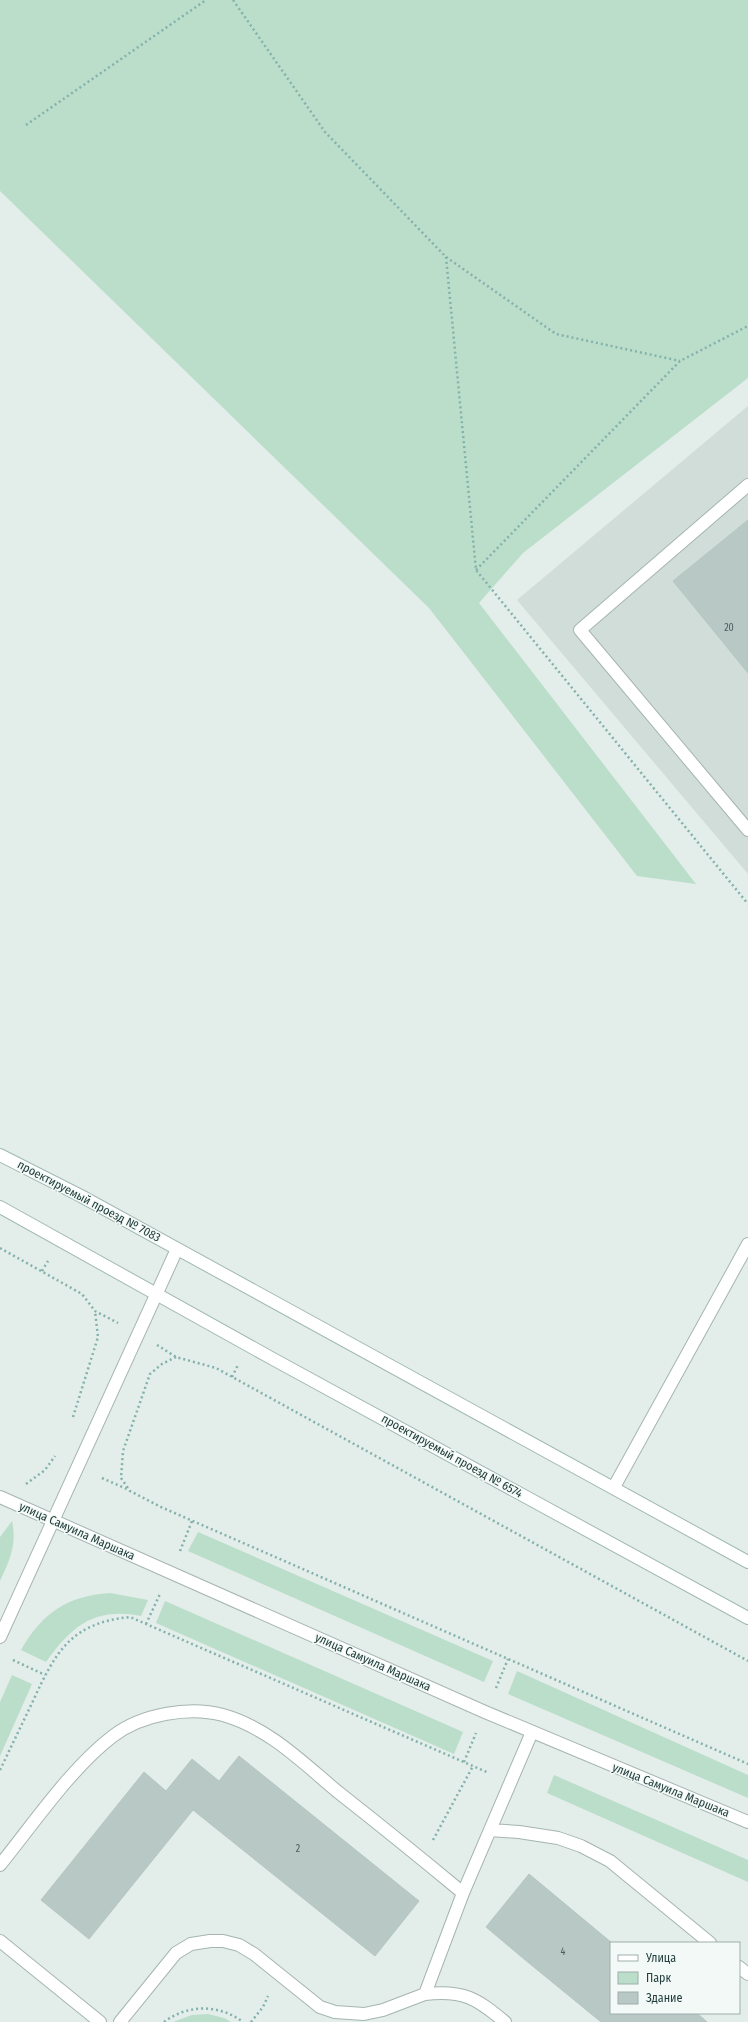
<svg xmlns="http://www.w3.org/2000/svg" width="748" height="2022" viewBox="0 0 748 2022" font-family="'Fira Sans Condensed',sans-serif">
	<rect width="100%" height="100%" fill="#e3edea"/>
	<path fill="#d1ddd9" d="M748,406V874L517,600Z"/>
	<path fill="#bbdecb" d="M0,0H748V378L523,553L479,603L696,884L637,876L429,608L0,191Z
		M12,1521C17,1544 10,1560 0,1581V1537Z
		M198,1532L493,1661L484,1682L188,1551Z
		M110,1593L148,1600L141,1616C94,1607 72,1626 46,1662L21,1650C42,1613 67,1596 110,1593Z
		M165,1601L463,1732L454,1754L156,1623Z
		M517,1671L748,1775V1798L508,1694Z
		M12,1675L32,1684L0,1756V1702Z
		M554,1775L748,1860V1882L547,1793Z
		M208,2014L224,2018L231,2022H173L192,2015Z"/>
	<path fill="#b8c8c4" stroke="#b5c7c2" d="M748,520V673L673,581Z
		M239,1756L419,1901L375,1956L193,1810L89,1939L41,1900L144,1772L166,1791L192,1759L219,1781Z
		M529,1874L612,1943L611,2013H697L707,2022H601L524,1959L486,1927Z"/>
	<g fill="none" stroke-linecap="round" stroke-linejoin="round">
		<g stroke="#a5b5b2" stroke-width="14">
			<path id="service" d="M748,485L580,630L748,830
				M614,1487L748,1244
				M490,1830L519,1832L558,1838L581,1846L610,1861L710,1943
				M0,1865C34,1823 71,1768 113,1736C142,1714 189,1706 223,1715C269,1728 303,1763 338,1792C380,1825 422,1859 463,1893
				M0,1941L100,2022
				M739,1967L748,1974
				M425,1994C464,1990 476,1998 505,2022
				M120,2022L176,1953L191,1944L210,1941H223L239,1945L254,1954L320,2007L335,2012L364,2014L383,2010L425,1994L463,1893L532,1732"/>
		</g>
		<g stroke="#a5b5b2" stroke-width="14">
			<path id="minor" d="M0,1497L485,1712L748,1822"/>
		</g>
		<g stroke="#a5b5b2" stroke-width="14">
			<path id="tertiary" d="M0,1637L177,1249"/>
		</g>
		<g stroke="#a1b9b4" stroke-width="14">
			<path id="secondary" d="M0,1155L81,1196L748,1562
				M0,1207L273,1359L748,1618"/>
		</g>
		<path stroke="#83b1ab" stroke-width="2.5" stroke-dasharray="2 3" stroke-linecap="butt" d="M233,0L325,132L446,257L556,334L680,361
			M26,125L206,0
			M446,257L476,570L748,904
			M476,570L680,361L748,326
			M0,1248L82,1294L95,1311L118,1323
			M42,1271L48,1261
			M157,1345L176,1357L216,1368L748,1661
			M176,1357L162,1364L150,1374L123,1451L121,1478L130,1491L161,1507L748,1764
			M232,1377L238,1365
			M73,1417L98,1337L95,1311
			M102,1478L129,1490
			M26,1484L45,1470L55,1456
			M180,1551L192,1521
			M146,1624L160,1594
			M13,1660L45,1675
			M496,1688L508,1659
			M464,1762L476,1733
			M0,1770C11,1747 22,1724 33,1701C56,1651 71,1623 130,1617L489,1773
			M433,1840L473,1766
			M164,2022C188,2004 219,2004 243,2022
			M251,2022L263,2007L268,1996"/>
		<use href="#service" stroke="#fff" stroke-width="12"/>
		<use href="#minor" stroke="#fff" stroke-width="12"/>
		<use href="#tertiary" stroke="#fff" stroke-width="12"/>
		<use href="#secondary" stroke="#fff" stroke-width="12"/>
	</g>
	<g text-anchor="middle" stroke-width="3" stroke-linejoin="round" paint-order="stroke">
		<g font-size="10" fill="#48605e">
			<text x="729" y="631">20</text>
			<text x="298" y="1852">2</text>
			<text x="563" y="1955">4</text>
		</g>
		<g font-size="12" fill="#223e3c" stroke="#f3f9f7">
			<text transform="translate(89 1201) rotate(28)" y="4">проектируемый проезд № 7083</text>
			<text transform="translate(452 1456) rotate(29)" y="4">проектируемый проезд № 6574</text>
			<text transform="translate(77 1531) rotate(24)" y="4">улица Самуила Маршака</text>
			<text transform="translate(373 1662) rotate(24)" y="4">улица Самуила Маршака</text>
			<text transform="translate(671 1790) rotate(22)" y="4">улица Самуила Маршака</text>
		</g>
	</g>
	<rect x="610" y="1942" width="130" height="72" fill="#f3f9f7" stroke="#9faeac"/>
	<rect x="618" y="1955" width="20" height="6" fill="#ffffff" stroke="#9faeac"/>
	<text x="646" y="1962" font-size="12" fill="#223e3c">Улица</text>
	<rect x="618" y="1972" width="20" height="12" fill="#bbdecb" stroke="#9faeac"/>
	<text x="646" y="1982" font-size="12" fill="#223e3c">Парк</text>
	<rect x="618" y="1992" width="20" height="12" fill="#b8c8c4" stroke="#9faeac"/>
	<text x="646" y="2002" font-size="12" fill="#223e3c">Здание</text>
</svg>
